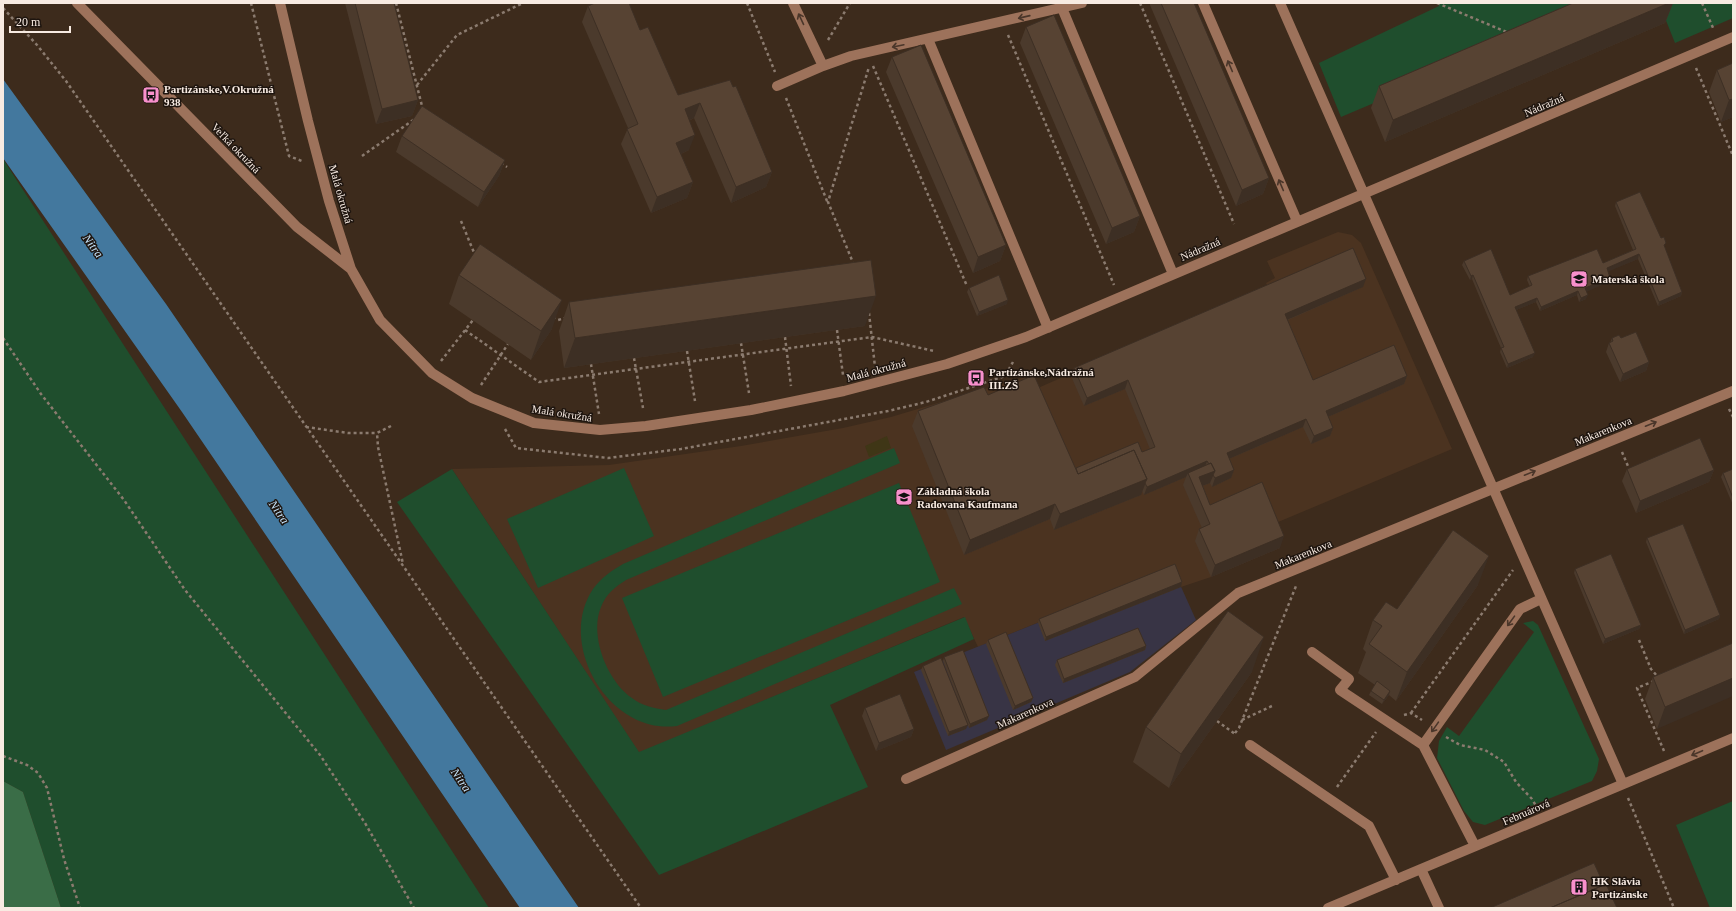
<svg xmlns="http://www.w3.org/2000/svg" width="1736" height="911" viewBox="0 0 1736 911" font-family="Georgia,serif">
	<rect width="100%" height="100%" fill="#3d2b1c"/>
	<path fill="#4b3320" d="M1338,232L1352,235L1361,243L1452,449L1271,525L1211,577L1181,587L1037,623L978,647L964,617L639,753L452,469L609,465L741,446L843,428L891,417L1025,377L1031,391L1070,374L1072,375L1270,291L1266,283L1275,278L1267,261Z"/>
	<path fill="#383445" d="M1173,569L1196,620L1130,672L946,750L914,672Z"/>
	<path fill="#1f4e2d" d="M1438,3H1610L1341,117L1319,63L1439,6Z
		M1659,3H1733V18L1675,43Z
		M3,159L489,908H61L23,792L3,781Z
		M894,448L900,463L626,580C615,587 606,594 601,607C589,635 607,681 632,698C642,706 654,708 666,710L954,588L962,604L677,726C609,735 556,644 593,589C601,578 611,571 623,564Z
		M624,468L654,536L538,588L507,519Z
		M452,469L639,752L965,617L974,639L830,705L868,787L659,875L397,502Z
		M899,483L940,582L663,697L622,598Z
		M1533,621L1538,625L1599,759L1597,771L1592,781L1485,825L1473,822L1464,811L1437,758L1439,741L1447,727L1459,736L1534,632L1523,623Z
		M1733,801V908H1710L1676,825Z"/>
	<path fill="#3a6d47" d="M3,781L23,792L61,908H3Z"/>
	<path fill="#3f3616" d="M887,436L891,448L869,457L865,446Z"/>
	<path fill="#43789e" d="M3,79L166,304L579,908H520L182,412L3,158Z"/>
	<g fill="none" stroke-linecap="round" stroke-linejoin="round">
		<path stroke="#8b7b6f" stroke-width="2.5" stroke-dasharray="3 3" stroke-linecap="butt" d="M251,3L289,156L302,161
			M396,3L423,110
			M747,3L775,72
			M1140,3L1234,224
			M1437,3L1509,33
			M1702,3L1714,30
			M3,8L37,45L66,81L641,908
			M1008,35L1114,285
			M828,40L850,3
			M873,66L967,286
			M1696,68L1733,156
			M417,85L457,35L523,3
			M786,98L827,201
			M362,156L416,118
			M501,163L507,167
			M461,221L475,255
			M854,265L828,202L869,67
			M869,313L875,367
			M553,317L558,320L565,318
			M465,330L539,382L872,337L934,351
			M837,330L843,375
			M785,337L791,386
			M3,338L41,394L124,500L185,590L320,755L365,823L414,908
			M741,343L749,393
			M687,351L695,401
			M634,358L643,408
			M441,361L473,320
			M591,364L599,414
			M481,385L508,344
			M1729,409L1733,417
			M391,426L377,433L378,447L403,564
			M306,427L348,433H377
			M505,429L516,448L608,458L681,449L888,411L926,402L1005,376L1013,362
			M1622,452L1630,471
			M1639,640L1651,669L1658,677
			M1654,681L1637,688L1664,751
			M1411,713L1513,570
			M1404,715L1411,713L1422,720
			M1242,720L1274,705
			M1217,721L1235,734
			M1235,733L1239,728L1296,586
			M1446,737L1460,745L1485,750L1504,762L1516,782L1532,799L1536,806
			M3,756L27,765L38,773L47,788L64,859L80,908
			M1337,787L1376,732
			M1628,798L1674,908"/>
		<path stroke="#9d725b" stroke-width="10" d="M77,3L297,227L351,269
			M280,3L308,121L329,201L351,269L380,320L432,373L472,398L534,423L600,430L646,426L751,410L844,391L947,364L1026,337L1733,37
			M793,3L823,66L851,56L1082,3
			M1203,3L1297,221
			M1280,3L1623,784
			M1062,8L1173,274
			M928,39L1048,328
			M777,86L823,66
			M1312,652L1349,679L1340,690L1423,745
			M1250,745L1369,826L1396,880
			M906,779L1135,677L1238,593L1733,391
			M1475,846L1423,745L1520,609L1541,599
			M1421,869L1439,908
			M1328,908L1733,738"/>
	</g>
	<path fill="#4b3a2c" d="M345,3H394L418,100L412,116L376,124Z
		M1150,3H1194L1269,178L1263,194L1236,206L1150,5Z
		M1573,3H1673L1665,23L1385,142L1371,108L1379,86Z
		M588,6L640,30L678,95L730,80L772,172L766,187L731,203L694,118L689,121V150L681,154L693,182L687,198L651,213L621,144L628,128L582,22Z
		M1026,27L1140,216L1134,232L1106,244L1020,43Z
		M892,57L1006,245L1000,261L973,273L886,72Z
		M1733,63V117L1721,122L1709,92L1717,70Z
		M402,136L505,160L499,176L478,207L396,152Z
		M1616,202L1665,248L1682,292L1681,296L1658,306L1638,259L1608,271L1609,282L1586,291V299L1579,302L1577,295L1540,311L1536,302L1516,310L1533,357L1507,368L1500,352L1501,348L1472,279L1470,280L1462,265L1464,261L1510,295L1530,287L1527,280L1528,276L1603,263L1633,250L1615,206Z
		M459,275L552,329L531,360L449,304Z
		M1363,287L1288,320L1313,380L1407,376L1404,384L1328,417L1333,428L1330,436L1311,444L1303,427L1229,459L1234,470L1231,478L1212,487L1210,483L1203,486L1210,505L1280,548L1211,577L1195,541L1199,529L1202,528L1183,485L1186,477L1144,495L1142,491L1141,495L1054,530L1050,519L964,555L912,426L918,411L988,395L1076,468L1142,452L1150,449L1125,389L1084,406L1071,376L1074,368Z
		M969,288L1007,304L977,316L967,292Z
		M569,302L865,326L564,368L559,331Z
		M1612,338H1621L1649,362L1646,371L1620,382L1606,352L1609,343H1610Z
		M1627,469L1714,470L1709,482L1636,513L1622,481Z
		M1733,469V505L1721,477L1723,473Z
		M1647,538L1720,615L1719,619L1684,634L1646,542Z
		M1575,569L1641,625L1639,629L1603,644L1574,573Z
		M1478,585L1396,701L1389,695L1382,704L1369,695L1371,691L1375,685L1358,673L1366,652L1363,649L1373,620L1397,609Z
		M1181,587L1045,641L1038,623L1039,619Z
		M988,640L1033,698L1031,702L1013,710L986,644Z
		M1733,643L1657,729L1645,699L1653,677Z
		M1146,646L1145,650L1063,683L1055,665L1057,660Z
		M944,657L987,720L969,728L943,661Z
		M923,666L966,729L948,736L921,670Z
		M1252,672L1169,788L1133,762L1146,727Z
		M865,708L914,729L911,737L876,751L862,716Z"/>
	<path fill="#3d2f24" d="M1669,3H1673L1665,23L1385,142L1393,120Z
		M1733,99V117L1721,122L1729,100Z
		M418,100L412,116L376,124L382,109Z
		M700,103L694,118L679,125L685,109Z
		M695,135L689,150L670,159L676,143Z
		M505,160L499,176L478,207L484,192Z
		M772,172L766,187L731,203L736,187Z
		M1269,178L1263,194L1236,206L1242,190Z
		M693,182L687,198L651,213L657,197Z
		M1140,216L1134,232L1106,244L1112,228Z
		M1006,245L1000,261L973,273L978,257Z
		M1639,254L1638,259L1605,273L1607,268Z
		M1473,275L1472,279L1470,280L1471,276Z
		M1610,278L1609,282L1584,293L1585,288Z
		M1366,279L1363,287L1282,322L1285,314Z
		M1578,291L1577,295L1540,311L1541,307Z
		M1682,292L1681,296L1658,306L1659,302Z
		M1588,295L1586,299L1579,302L1581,298Z
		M876,296L865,326L564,368L575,338Z
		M1537,298L1536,302L1514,311L1515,307Z
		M562,300L552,329L531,360L541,331Z
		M1008,300L1007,304L977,316L979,312Z
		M1535,353L1533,357L1507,368L1508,364Z
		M1649,362L1646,371L1620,382L1623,374Z
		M1407,376L1404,384L1323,419L1326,411Z
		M1128,380L1125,389L1084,406L1087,398Z
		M1306,419L1303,427L1224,461L1227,453Z
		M1333,428L1330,436L1311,444L1314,436Z
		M1207,461L1204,469L1188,473L1186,477L1144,495L1147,487Z
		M1234,470L1231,478L1212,487L1215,478Z
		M1714,470L1709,482L1636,513L1640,501Z
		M1215,471L1210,483L1194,489L1199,477Z
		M1147,479L1141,495L1054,530L1060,514Z
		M1055,504L1050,519L964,555L970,540Z
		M1284,536L1280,548L1211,577L1215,565Z
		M1489,556L1478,585L1396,701L1407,672Z
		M1182,582L1181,587L1045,641L1046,637Z
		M1720,615L1719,619L1684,634L1685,630Z
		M1641,625L1639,629L1603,644L1605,639Z
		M1264,637L1252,672L1169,788L1181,754Z
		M1146,646L1145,650L1063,683L1064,679Z
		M1733,678V696L1657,729L1665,707Z
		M1390,691L1389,695L1382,704L1384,700Z
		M1033,698L1031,702L1013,710L1015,706Z
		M989,716L987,720L969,728L970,724Z
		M968,725L966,729L948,736L949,732Z
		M914,729L911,737L876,751L879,743Z"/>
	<path fill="#574333" stroke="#3d2f24" d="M355,3H394L418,100L382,109Z
		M595,3H629L640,30L648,27L678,95L730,80L733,87L736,86L772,172L736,187L700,103L685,109L695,135L676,143L693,182L657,197L627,129L638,124L588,6Z
		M1161,3H1194L1269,178L1242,190Z
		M1573,3H1669L1393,120L1379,86Z
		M1054,15L1140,216L1112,228L1026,27Z
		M921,45L1006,245L978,257L892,57Z
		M1733,63V99L1729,100L1717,70Z
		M422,106L505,160L484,192L402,136Z
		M1640,192L1661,238L1664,237L1666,243L1664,245L1682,292L1659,302L1639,254L1607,268L1610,278L1585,288L1588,295L1581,298L1578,291L1541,307L1537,298L1515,307L1535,353L1508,364L1501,348L1504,347L1473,275L1471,276L1464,261L1491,249L1510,295L1532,285L1528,276L1597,249L1603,263L1636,249L1616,202Z
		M480,244L562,300L541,331L459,275Z
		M1353,248L1366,279L1285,314L1313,380L1394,345L1407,376L1326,411L1333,428L1314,436L1306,419L1227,453L1234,470L1215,478L1213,475L1215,471L1211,463L1209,464L1207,461L1147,487L1145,483L1147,479L1134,450L1078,474L1076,468L1138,442L1142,452L1155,447L1128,380L1087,398L1074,368Z
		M871,260L876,296L575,338L569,302Z
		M999,275L1008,300L979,312L969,288Z
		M1636,332L1649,362L1623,374L1609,343L1613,341L1612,338L1619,335L1621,338Z
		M1034,375L1078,474L1134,450L1147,479L1060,514L1055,504L970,540L918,411L984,387L988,395Z
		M1700,438L1714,470L1640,501L1627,469Z
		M1211,463L1215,471L1199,477L1210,505L1262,482L1284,536L1215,565L1199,529L1210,524L1188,473Z
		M1733,469V498L1723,473Z
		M1683,524L1720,615L1685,630L1647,538Z
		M1453,530L1489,556L1407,672L1369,644L1382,626L1373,620L1386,602L1397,609Z
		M1611,554L1641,625L1605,639L1575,569Z
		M1175,564L1182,582L1046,637L1039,619Z
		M1228,611L1264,637L1181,754L1146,727Z
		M1138,628L1146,646L1064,679L1057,660Z
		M1006,632L1033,698L1015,706L988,640Z
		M1733,643V678L1665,707L1653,677Z
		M963,650L989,716L970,724L944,657Z
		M941,658L968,725L949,732L923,666Z
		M1377,681L1390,691L1384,700L1371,691Z
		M900,694L914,729L879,743L865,708Z
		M1594,863L1604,885L1550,908H1490Z
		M1606,884L1617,908H1550Z"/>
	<defs><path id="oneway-shaft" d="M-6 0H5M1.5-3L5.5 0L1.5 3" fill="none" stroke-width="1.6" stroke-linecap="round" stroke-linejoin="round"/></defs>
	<g stroke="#4a362a">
		<use href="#oneway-shaft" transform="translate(1024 17) rotate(167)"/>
		<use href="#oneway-shaft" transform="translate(801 19) rotate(-115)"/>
		<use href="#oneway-shaft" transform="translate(898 46) rotate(168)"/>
		<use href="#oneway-shaft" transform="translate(1230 66) rotate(-113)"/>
		<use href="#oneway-shaft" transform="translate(1281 185) rotate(-113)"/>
		<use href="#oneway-shaft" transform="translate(1651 424) rotate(-22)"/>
		<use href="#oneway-shaft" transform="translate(1530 473) rotate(-22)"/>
		<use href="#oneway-shaft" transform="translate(1511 621) rotate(126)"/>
		<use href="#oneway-shaft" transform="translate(1435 727) rotate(125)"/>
		<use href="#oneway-shaft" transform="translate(1697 753) rotate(157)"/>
	</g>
	<defs>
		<g id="bus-square" transform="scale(0.9)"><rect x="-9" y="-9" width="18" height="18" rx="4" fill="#f890cc" stroke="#1e150f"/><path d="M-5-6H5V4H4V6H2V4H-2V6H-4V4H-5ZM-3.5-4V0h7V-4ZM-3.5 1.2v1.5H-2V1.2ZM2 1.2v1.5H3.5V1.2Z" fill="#111"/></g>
		<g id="school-square" transform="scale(0.9)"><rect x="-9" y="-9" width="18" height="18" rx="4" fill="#f890cc" stroke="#1e150f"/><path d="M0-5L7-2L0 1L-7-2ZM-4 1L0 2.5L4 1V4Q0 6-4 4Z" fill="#111"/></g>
		<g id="building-square" transform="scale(0.9)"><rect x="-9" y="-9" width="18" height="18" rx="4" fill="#f890cc" stroke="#1e150f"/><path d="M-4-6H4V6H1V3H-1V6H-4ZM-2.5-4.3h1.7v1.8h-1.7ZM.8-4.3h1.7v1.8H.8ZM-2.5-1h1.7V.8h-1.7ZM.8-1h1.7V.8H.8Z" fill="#111"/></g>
	</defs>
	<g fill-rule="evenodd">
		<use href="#bus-square" x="151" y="95"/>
		<use href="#school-square" x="1579" y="279"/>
		<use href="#bus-square" x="976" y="378"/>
		<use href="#school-square" x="904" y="497"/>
		<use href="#building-square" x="1579" y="887"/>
	</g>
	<g text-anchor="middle" stroke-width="3" stroke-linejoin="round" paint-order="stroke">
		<g font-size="11" font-weight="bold" fill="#f8ebe2" stroke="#1e150f" text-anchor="start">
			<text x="164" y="93">Partizánske,V.Okružná<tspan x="164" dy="13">938</tspan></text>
			<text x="1592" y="283">Materská škola</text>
			<text x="989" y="376">Partizánske,Nádražná<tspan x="989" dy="13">III.ZŠ</tspan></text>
			<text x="917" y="495">Základná škola<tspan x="917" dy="13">Radovana Kaufmana</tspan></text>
			<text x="1592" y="885">HK Slávia<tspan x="1592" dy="13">Partizánske</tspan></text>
		</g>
		<g font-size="11" fill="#f8ebe2" stroke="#1e150f">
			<text transform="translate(1544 105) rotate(-23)" y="4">Nádražná</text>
			<text transform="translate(236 148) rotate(46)" y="4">Veľká okružná</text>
			<text transform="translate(341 194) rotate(74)" y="4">Malá okružná</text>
			<text transform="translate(1200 249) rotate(-23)" y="4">Nádražná</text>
			<text transform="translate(876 370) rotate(-15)" y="4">Malá okružná</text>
			<text transform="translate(562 413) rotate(9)" y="4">Malá okružná</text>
			<text transform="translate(1603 431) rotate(-22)" y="4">Makarenkova</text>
			<text transform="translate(1303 554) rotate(-22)" y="4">Makarenkova</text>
			<text transform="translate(1025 713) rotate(-24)" y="4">Makarenkova</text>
			<text transform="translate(1526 812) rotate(-23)" y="4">Februárová</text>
		</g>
		<g font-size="12" font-style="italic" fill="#c4e2f9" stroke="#1e150f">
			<text transform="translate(93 246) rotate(54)" y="4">Nitra</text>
			<text transform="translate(279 512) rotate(56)" y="4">Nitra</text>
			<text transform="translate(461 780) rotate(56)" y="4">Nitra</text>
		</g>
	</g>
	<rect width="1736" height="911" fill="none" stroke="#f8ebe2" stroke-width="8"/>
	<path d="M10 26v6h60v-6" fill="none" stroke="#f8ebe2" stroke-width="2"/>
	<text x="16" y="26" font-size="12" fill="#f8ebe2" stroke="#1e150f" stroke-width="3" paint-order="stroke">20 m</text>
</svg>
